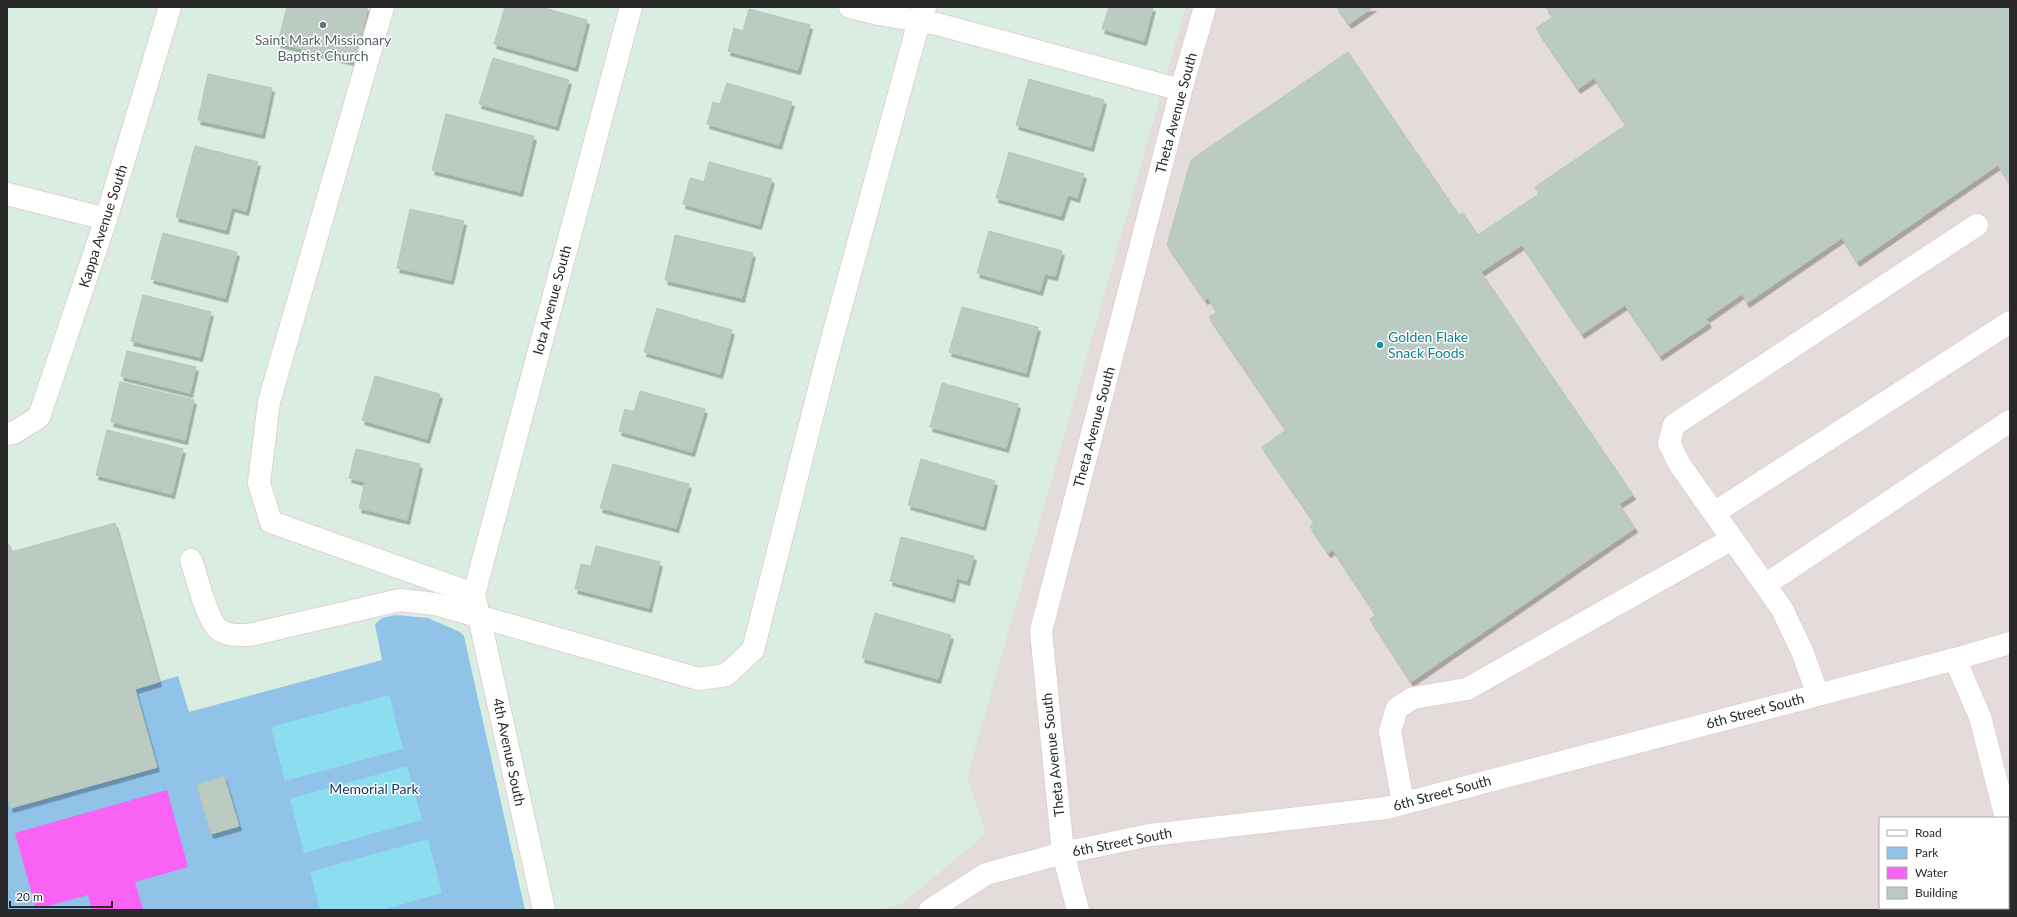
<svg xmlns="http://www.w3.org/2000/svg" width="2017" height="917" viewBox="0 0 2017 917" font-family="Lato,sans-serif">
	<defs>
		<filter id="shadow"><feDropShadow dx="2.5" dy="4.5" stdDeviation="0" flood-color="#0004"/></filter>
	</defs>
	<rect width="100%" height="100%" fill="#d9ede0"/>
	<path fill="#e4dbdb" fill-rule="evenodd" d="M1186,7H2010V910H879L903,903L986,834L967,778ZM1880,818H2008V908H1880Z"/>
	<path fill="#91c3e8" d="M395,615L428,618L460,632L464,636L525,910H7V794L11,808L157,768L135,689L178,676L189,712L382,660L375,624L382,618Z"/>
	<path fill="#8bddf0" d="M389,695L403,749L285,781L271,727Z
		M407,766L422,820L304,853L290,799Z
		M428,839L442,893L382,910H320L310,872Z"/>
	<path fill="#f863f3" d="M167,790L188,867L135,882L143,910H92L88,895L36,909L15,833Z"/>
	<path fill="#bccbc1" stroke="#b3c8bc" filter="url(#shadow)" d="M287,7H368L355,62L278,43Z
		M505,7H541L587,20L575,67L494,44Z
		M1109,7H1153L1144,41L1102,29Z
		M1337,7H1374L1349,24Z
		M1546,7H2010V184L1998,165L1857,262L1842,238L1747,303L1742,294L1706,319L1709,323L1660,356L1625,305L1582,334L1522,245L1481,272L1633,495L1619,504L1635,528L1411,682L1370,619L1376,615L1333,550L1328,553L1310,526L1315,523L1262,447L1286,430L1209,317L1217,312L1208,298L1205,300L1167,245L1191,160L1348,52L1459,215L1463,213L1478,235L1539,194L1535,187L1626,125L1594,78L1578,89L1536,28L1553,17Z
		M749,9L810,25L798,70L728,51L734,28L743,31Z
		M493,58L569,80L556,126L479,104Z
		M208,74L272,88L262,134L198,120Z
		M1029,79L1104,100L1091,147L1016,125Z
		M727,83L792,102L779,145L707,124L713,102L720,104Z
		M446,114L534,136L520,192L432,170Z
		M195,146L258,162L246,211L232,207L226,230L176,217Z
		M1009,152L1084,174L1077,198L1068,195L1061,216L996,198Z
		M709,162L772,179L759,225L683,204L690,178L704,182Z
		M410,209L464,221L451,280L397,268Z
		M989,231L1062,251L1055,276L1045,274L1040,291L977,273Z
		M163,233L237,252L225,298L151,279Z
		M675,235L753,253L742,298L665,280Z
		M143,295L211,312L200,357L131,341Z
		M962,307L1038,327L1026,373L949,352Z
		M657,308L732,330L720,374L644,352Z
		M127,351L196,367L190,393L121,376Z
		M375,376L440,394L427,439L362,420Z
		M120,382L194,400L185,440L111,422Z
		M942,383L1018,404L1006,448L930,427Z
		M640,391L705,409L692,452L619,431L625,409L634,412Z
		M107,430L183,449L172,494L96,475Z
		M356,449L420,464L407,520L359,508L365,482L349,478Z
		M921,459L995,481L983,526L908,505Z
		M613,464L689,484L676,528L600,508Z
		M115,523L159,682L135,689L157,767L11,808L7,795V541L11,552Z
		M901,537L974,556L967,581L957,578L952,598L890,581Z
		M596,546L660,562L649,608L575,589L581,564L591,566Z
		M875,613L951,635L938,679L862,658Z
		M224,776L239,826L211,834L197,785Z"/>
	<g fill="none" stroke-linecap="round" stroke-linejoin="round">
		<g stroke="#e3ced7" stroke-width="24">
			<path id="minor" d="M383,7L269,402L259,483L271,522L474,594
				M850,7L879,14L937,24L1181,90
				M7,194L106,219
				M7,434L15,432L39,417L106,219L170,7
				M1714,513L2010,322
				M191,560C197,576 207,624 221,631C230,636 239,635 249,635L400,600L435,604L699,679L726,675L753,650L828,354L919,21L925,7
				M1765,585L2010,421
				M1955,659L1980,717L2006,818
				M1818,695L1802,651L1782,609L1680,465L1669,443L1674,425L1977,225
				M1403,803L1390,731L1397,708L1413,698L1467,689L1732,539
				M544,910L474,594L631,7
				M930,910L986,874L1063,853L1150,835L1386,808L1955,659L2010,643
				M1078,910L1063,853L1041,631L1181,90L1205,7"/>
		</g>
		<use href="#minor" stroke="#fff" stroke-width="22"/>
	</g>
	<circle fill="#6b7280" stroke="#fff" stroke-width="1.5" cx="323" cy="25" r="4"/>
	<circle fill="#0f9aa8" stroke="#fff" stroke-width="1.5" cx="1380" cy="345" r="4"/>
	<g text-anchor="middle" stroke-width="3" stroke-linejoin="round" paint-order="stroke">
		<g font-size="14" fill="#5b616d" stroke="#fff">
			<text x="323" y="45">Saint Mark Missionary<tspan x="323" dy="16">Baptist Church</tspan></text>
		</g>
		<g font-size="14" fill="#292929" stroke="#fff">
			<text transform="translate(1176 113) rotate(-75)" y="5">Theta Avenue South</text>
			<text transform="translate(103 226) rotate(-72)" y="5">Kappa Avenue South</text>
			<text transform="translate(552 300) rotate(-75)" y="5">Iota Avenue South</text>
			<text transform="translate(1094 427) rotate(-75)" y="5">Theta Avenue South</text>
			<text transform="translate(1755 711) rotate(-15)" y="5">6th Street South</text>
			<text transform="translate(509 752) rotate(78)" y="5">4th Avenue South</text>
			<text transform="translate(1053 755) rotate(-96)" y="5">Theta Avenue South</text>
			<text transform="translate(1442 793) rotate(-15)" y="5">6th Street South</text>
			<text transform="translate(1122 842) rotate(-11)" y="5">6th Street South</text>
		</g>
		<g font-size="14" fill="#0d838f" stroke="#fff" text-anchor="start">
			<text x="1388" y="342">Golden Flake<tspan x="1388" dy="16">Snack Foods</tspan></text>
		</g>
		<g font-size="14" fill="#143a6b" stroke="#fff">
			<text x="374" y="794">Memorial Park</text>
		</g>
	</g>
	<rect width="2017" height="917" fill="none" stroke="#292929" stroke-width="16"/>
	<rect x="1879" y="817" width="130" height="92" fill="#ffffff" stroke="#a9a9a9"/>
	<rect x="1887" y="830" width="20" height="6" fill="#ffffff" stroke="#a9a9a9"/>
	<text x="1915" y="837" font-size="12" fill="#292929">Road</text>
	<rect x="1887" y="847" width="20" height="12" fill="#91c3e8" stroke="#a9a9a9"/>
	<text x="1915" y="857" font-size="12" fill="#292929">Park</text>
	<rect x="1887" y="867" width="20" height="12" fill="#f863f3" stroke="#a9a9a9"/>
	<text x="1915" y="877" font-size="12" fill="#292929">Water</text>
	<rect x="1887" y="887" width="20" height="12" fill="#bccbc1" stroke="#a9a9a9"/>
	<text x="1915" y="897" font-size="12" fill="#292929">Building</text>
	<path d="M10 901v6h102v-6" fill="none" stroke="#292929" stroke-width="2"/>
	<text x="16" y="901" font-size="12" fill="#292929" stroke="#ffffff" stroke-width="3" paint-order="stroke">20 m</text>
</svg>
